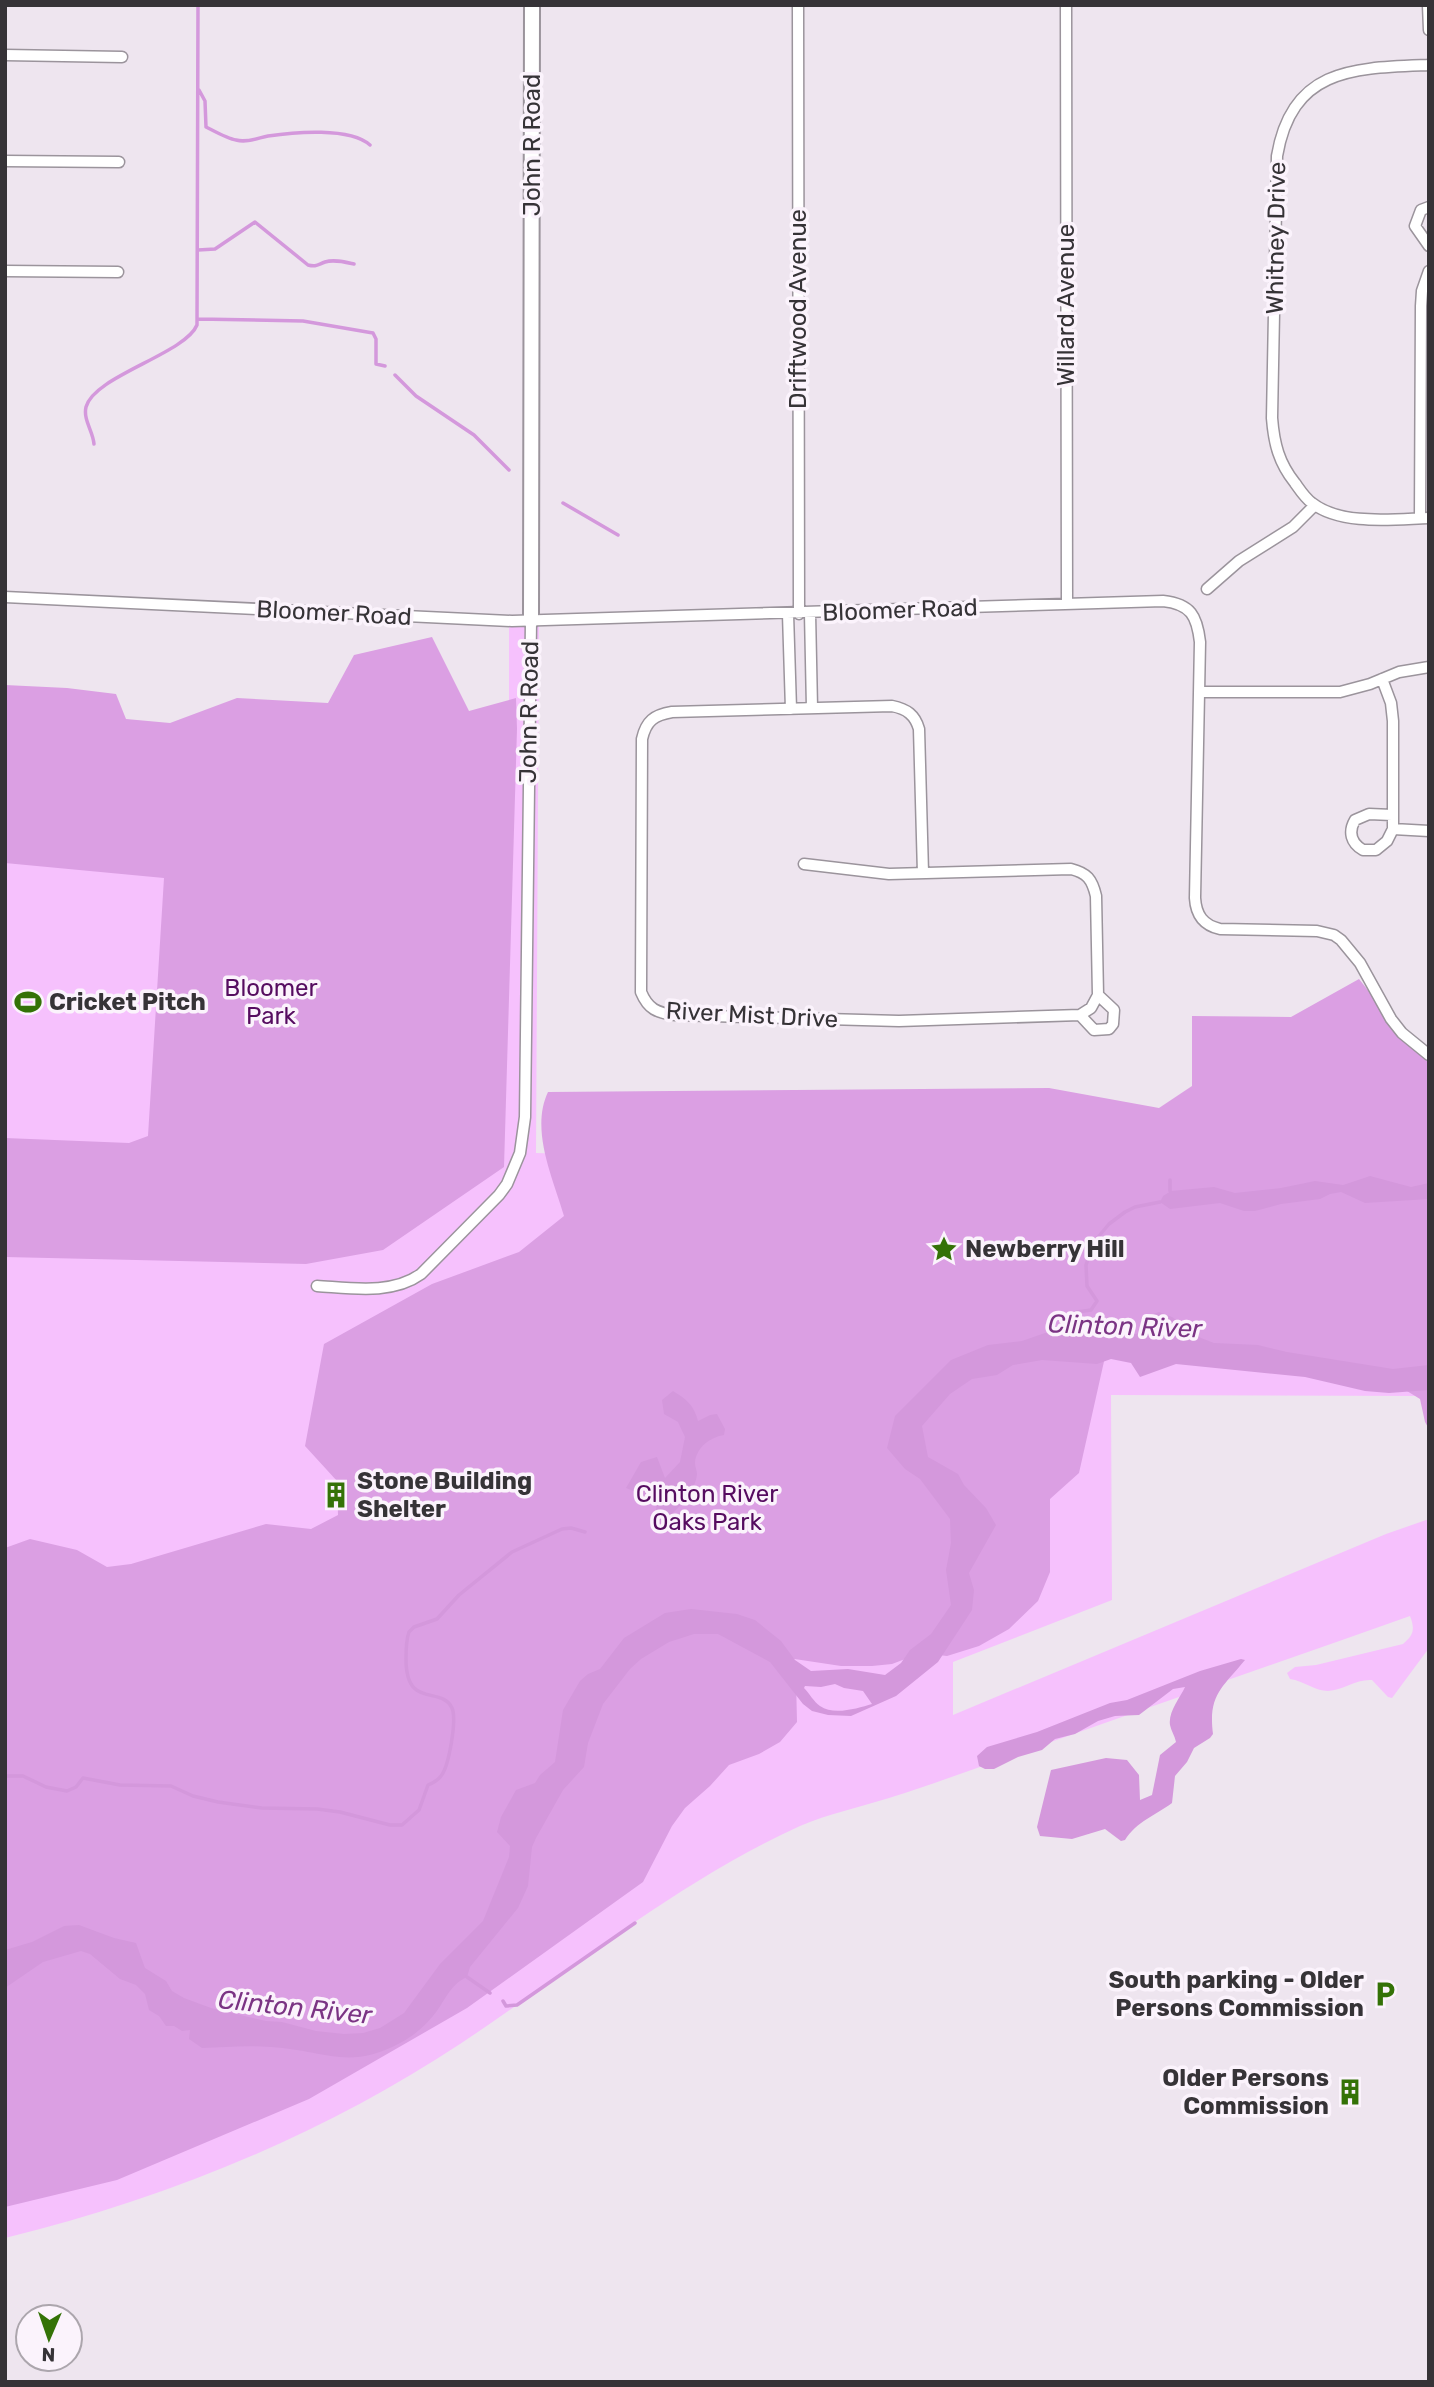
<svg xmlns="http://www.w3.org/2000/svg" width="1434" height="2387" viewBox="0 0 1434 2387" font-family="Rubik,sans-serif">
	<rect width="100%" height="100%" fill="#eee5ef"/>
	<path fill="#f6c1fd" d="M509,622L539,623L536,1153L625,1156L1429,1137L1421,1396L1111,1395L1112,1600L953,1662V1715L1386,1534L1429,1519V1648L1392,1698L1388,1697L1372,1680C1356,1679 1343,1690 1328,1691C1315,1691 1304,1681 1290,1679L1287,1673L1295,1667L1316,1665L1403,1644C1414,1635 1415,1629 1410,1616C1266,1667 1121,1717 977,1768C948,1778 919,1789 889,1798C860,1807 828,1814 800,1826C680,1880 570,1971 460,2044C322,2135 166,2199 5,2238V722L509,744Z"/>
	<path fill="#db9fe3" d="M432,637L469,711L516,698L517,729L504,1167L383,1250L306,1264L5,1257V1138L129,1143L148,1136L164,878L5,863V685L67,688L116,694L126,719L170,723L237,698L328,703L354,655Z
		M1359,979L1402,1033L1429,1055V1429L1425,1422L1420,1399L1402,1388L1396,1377L1105,1357L1079,1473L1050,1499V1572L1038,1601L1009,1629L979,1646L947,1656L921,1653L892,1664L872,1666H841L788,1658L796,1679L797,1722L780,1742L759,1754L729,1765L710,1786L685,1808L672,1826L643,1882L467,2008L309,2099L117,2180L5,2207V1548L30,1539L77,1550L107,1567L131,1564L266,1524L311,1529L338,1515L337,1481L305,1446L324,1344L432,1284L519,1252L564,1216C553,1178 530,1130 548,1092L1049,1088L1159,1108L1192,1086V1016L1291,1017Z"/>
	<path fill="#d498dc" fill-rule="evenodd" d="M1370,1176L1411,1187L1429,1183V1199L1365,1203L1341,1192L1330,1194L1320,1199L1281,1204L1255,1211H1244L1220,1203L1170,1209L1160,1202L1163,1196L1171,1191L1214,1187L1235,1193L1281,1188L1315,1181L1343,1185Z
		M1159,1312L1172,1317L1201,1338L1214,1343L1258,1345L1287,1352L1393,1369L1429,1365V1390L1389,1393L1365,1391L1305,1377L1176,1364L1140,1377L1131,1363L1111,1359L1097,1364L1042,1360L1013,1365L997,1375L972,1379L950,1394L922,1426L928,1457L958,1474L964,1485L986,1508L996,1525L969,1573L974,1590L972,1610L938,1662L896,1696L851,1716L828,1715L812,1711L803,1704L770,1662L718,1634H694L669,1642L641,1659L630,1669L603,1704L588,1743L584,1767L563,1790L536,1838L532,1847L528,1886L518,1908L470,1967L467,1977C450,1984 444,2003 433,2016C425,2026 412,2037 400,2043C349,2071 323,2050 271,2047C247,2045 225,2047 202,2048L189,2039L190,2030L182,2031L174,2026H166L159,2016L149,2010L145,1994L136,1985L120,1979L90,1954L81,1951L43,1962L5,1988V1950L32,1942L64,1926L79,1925L114,1938L136,1943L145,1968L166,1981L172,1991L184,1998L211,2008L266,2021L282,2022L316,2031L344,2034L363,2033L380,2028L404,2013L440,1964L483,1921L509,1857L510,1846L497,1832L501,1817L516,1790L535,1783L540,1775L555,1762L563,1710L580,1681L588,1674L600,1669L624,1638L665,1613L691,1609L737,1614L755,1620L781,1641L795,1660L811,1671L848,1669L885,1675L901,1663L910,1650L931,1634L951,1605L946,1570L951,1543L950,1519L920,1479L905,1469L887,1448L895,1416L951,1360L988,1345L1022,1341L1045,1333L1086,1332L1096,1336L1112,1331L1136,1334L1141,1332L1150,1315ZM835,1684L844,1688L863,1691L872,1704C858,1708 834,1716 820,1706C814,1702 809,1693 804,1688L805,1686L821,1687Z
		M673,1391C686,1399 694,1405 698,1421L710,1415L717,1414L725,1429L724,1435C711,1437 696,1447 695,1463C695,1467 697,1470 697,1474C696,1492 672,1517 657,1525L656,1500L626,1488L641,1462L657,1457L665,1478L680,1462L685,1437L678,1422L664,1414L662,1400Z
		M1241,1659L1245,1660C1222,1688 1208,1695 1213,1734L1210,1738L1194,1748L1187,1762L1175,1776L1172,1803C1156,1815 1136,1822 1125,1840L1121,1841L1105,1829L1072,1839L1040,1836L1037,1827L1051,1770L1106,1758L1127,1760L1139,1775L1140,1800L1152,1795L1160,1755L1176,1742C1175,1736 1171,1731 1170,1725C1168,1712 1180,1698 1185,1687L1173,1689L1139,1715L1115,1716L1098,1721L1075,1734L1055,1739L1042,1750L1018,1757L994,1769H985L979,1766L977,1756L987,1747L1037,1732L1110,1703L1127,1700L1200,1671Z"/>
	<g fill="none" stroke-linecap="round" stroke-linejoin="round">
		<path stroke="#d498dc" stroke-width="3.5" d="M199,90L205,101L206,127C214,131 228,139 236,140C247,143 258,138 268,136C294,132 350,127 370,145
			M198,250L215,249L255,222L308,265C316,267 317,265 325,262C334,259 345,262 354,264
			M198,319L303,321L373,333L376,339V364L385,366
			M395,375L416,396L474,435L509,470
			M94,444C93,431 83,420 86,407C94,376 185,354 197,325L198,5
			M563,503L618,535
			M1170,1191V1180
			M1073,1332L1068,1324L1070,1316L1077,1312L1091,1310L1097,1301L1087,1286L1086,1265L1094,1242L1109,1224L1125,1212L1135,1207L1160,1202
			M5,1776H23L46,1787L67,1791L76,1787L83,1778L120,1785L171,1786L193,1796L218,1802L262,1808L317,1809L340,1812L390,1825H402L419,1810L428,1785C433,1783 438,1780 441,1776C449,1766 457,1720 452,1708C441,1685 406,1710 406,1659C406,1650 406,1640 409,1632L414,1627L437,1619L459,1595L512,1552L562,1529L571,1528L585,1532
			M467,1977L490,1993
			M503,2001L506,2006L517,2005L635,1923"/>
		<g stroke="#9b949c" stroke-width="13">
			<path id="street" d="M798,5L799,614
				M1066,5L1067,604
				M1428,5L1429,30
				M5,55L122,57
				M1429,65C1355,68 1292,67 1277,156L1272,418C1274,444 1279,463 1295,483C1300,490 1305,498 1312,503C1341,526 1395,519 1429,518
				M5,161L119,162
				M1429,207L1421,210L1415,226L1429,246
				M5,271L118,272
				M1420,518L1421,306L1422,291L1429,271
				M1207,589L1239,561L1293,527L1315,505
				M5,597L512,621L1163,601C1191,604 1197,616 1200,642L1195,898C1196,915 1203,925 1220,929L1317,931L1334,935L1341,940L1360,963L1391,1019L1402,1033L1429,1055
				M810,613L812,708
				M788,614L791,709
				M1382,679L1391,703L1393,721V829L1387,841L1376,850H1363C1351,843 1348,832 1355,820L1369,814L1392,815
				M1199,692H1340L1370,684L1399,672L1429,667
				M1393,829L1429,831
				M804,864L889,874L1071,869C1087,873 1092,879 1096,896L1098,995L1091,1008L1080,1015L899,1021L675,1015C657,1013 648,1009 641,992L642,739C646,721 654,715 672,712L892,706C907,709 915,715 919,729L923,873
				M1080,1015L1094,1030L1109,1029L1113,1024L1114,1010L1098,995
				M317,1286C351,1288 392,1295 421,1274L499,1195L507,1184L520,1153L525,1117L531,621"/>
		</g>
		<g stroke="#9b949c" stroke-width="18">
			<path id="secondary" d="M531,621L532,5"/>
		</g>
		<use href="#street" stroke="#fff" stroke-width="10"/>
		<use href="#secondary" stroke="#fff" stroke-width="14"/>
	</g>
	<defs>
		<g id="stadium-bare" transform="scale(2.1)"><path d="M0-5a6.5 5 0 1 0 0 10a6.5 5 0 1 0 0-10ZM-3.5-1.8h7v3.6h-7Z" fill="#347207" stroke="#fbf3fc" stroke-width="2.5" paint-order="stroke"/></g>
		<g id="sight-bare" transform="scale(2.1)"><path d="M0-6L1.8-2.2L6-1.7L2.9 1.2L3.7 5.4L0 3.3L-3.7 5.4L-2.9 1.2L-6-1.7L-1.8-2.2Z" fill="#347207" stroke="#fbf3fc" stroke-width="2.5" paint-order="stroke"/></g>
		<g id="building-bare" transform="scale(2.1)"><path d="M-4-6H4V6H1V3H-1V6H-4ZM-2.5-4.3h1.7v1.8h-1.7ZM.8-4.3h1.7v1.8H.8ZM-2.5-1h1.7V.8h-1.7ZM.8-1h1.7V.8H.8Z" fill="#347207" stroke="#fbf3fc" stroke-width="2.5" paint-order="stroke"/></g>
		<g id="parking-bare" transform="scale(2.1)"><path d="M-3.5-5.5H1a3.5 3.5 0 0 1 0 7H-1V5.5H-3.5ZM-1-3.4V-.6H.8a1.4 1.4 0 0 0 0-2.8Z" fill="#347207" stroke="#fbf3fc" stroke-width="2.5" paint-order="stroke"/></g>
	</defs>
	<g fill-rule="evenodd">
		<use href="#stadium-bare" x="28" y="1002"/>
		<use href="#sight-bare" x="944" y="1249"/>
		<use href="#building-bare" x="336" y="1495"/>
		<use href="#parking-bare" x="1385" y="1994"/>
		<use href="#building-bare" x="1350" y="2092"/>
	</g>
	<g text-anchor="middle" stroke-width="7" stroke-linejoin="round" paint-order="stroke">
		<g font-size="24" fill="#363337" stroke="#fbf3fc">
			<text transform="translate(532 145) rotate(-90)" y="8">John R Road</text>
			<text transform="translate(1276 238) rotate(-89)" y="8">Whitney Drive</text>
			<text transform="translate(1066 305) rotate(-90)" y="8">Willard Avenue</text>
			<text transform="translate(798 309) rotate(-90)" y="8">Driftwood Avenue</text>
			<text transform="translate(900 610) rotate(-2)" y="8">Bloomer Road</text>
			<text transform="translate(334 613) rotate(3)" y="8">Bloomer Road</text>
			<text transform="translate(529 712) rotate(-89)" y="8">John R Road</text>
			<text transform="translate(752 1015) rotate(3)" y="8">River Mist Drive</text>
		</g>
		<g font-size="24" fill="#560c60" stroke="#fbf3fc">
			<text x="271" y="996">Bloomer<tspan x="271" dy="28">Park</tspan></text>
			<text x="707" y="1502">Clinton River<tspan x="707" dy="28">Oaks Park</tspan></text>
		</g>
		<g font-size="24" font-weight="bold" fill="#363337" stroke="#fbf3fc" text-anchor="start">
			<text x="49" y="1010">Cricket Pitch</text>
			<text x="965" y="1257">Newberry Hill</text>
			<text x="357" y="1489">Stone Building<tspan x="357" dy="28">Shelter</tspan></text>
			<text x="1364" y="1988" text-anchor="end">South parking - Older<tspan x="1364" dy="28">Persons Commission</tspan></text>
			<text x="1329" y="2086" text-anchor="end">Older Persons<tspan x="1329" dy="28">Commission</tspan></text>
		</g>
		<g font-size="26" font-style="italic" fill="#7b3484" stroke="#fbf3fc">
			<text transform="translate(1125 1326) rotate(2)" y="9">Clinton River</text>
			<text transform="translate(295 2007) rotate(6)" y="9">Clinton River</text>
		</g>
	</g>
	<rect width="1434" height="2387" fill="none" stroke="#363337" stroke-width="14"/>
	<g transform="translate(49 2338) rotate(182)"><circle r="33" fill="#fbf3fc" stroke="#aca6ad" stroke-width="2"/>
	<path d="M0-5L12 26L0 18L-12 26Z" fill="#347207"/>
	<text y="-10" font-size="19" font-weight="bold" text-anchor="middle" fill="#363337">N</text>
	</g>
</svg>
